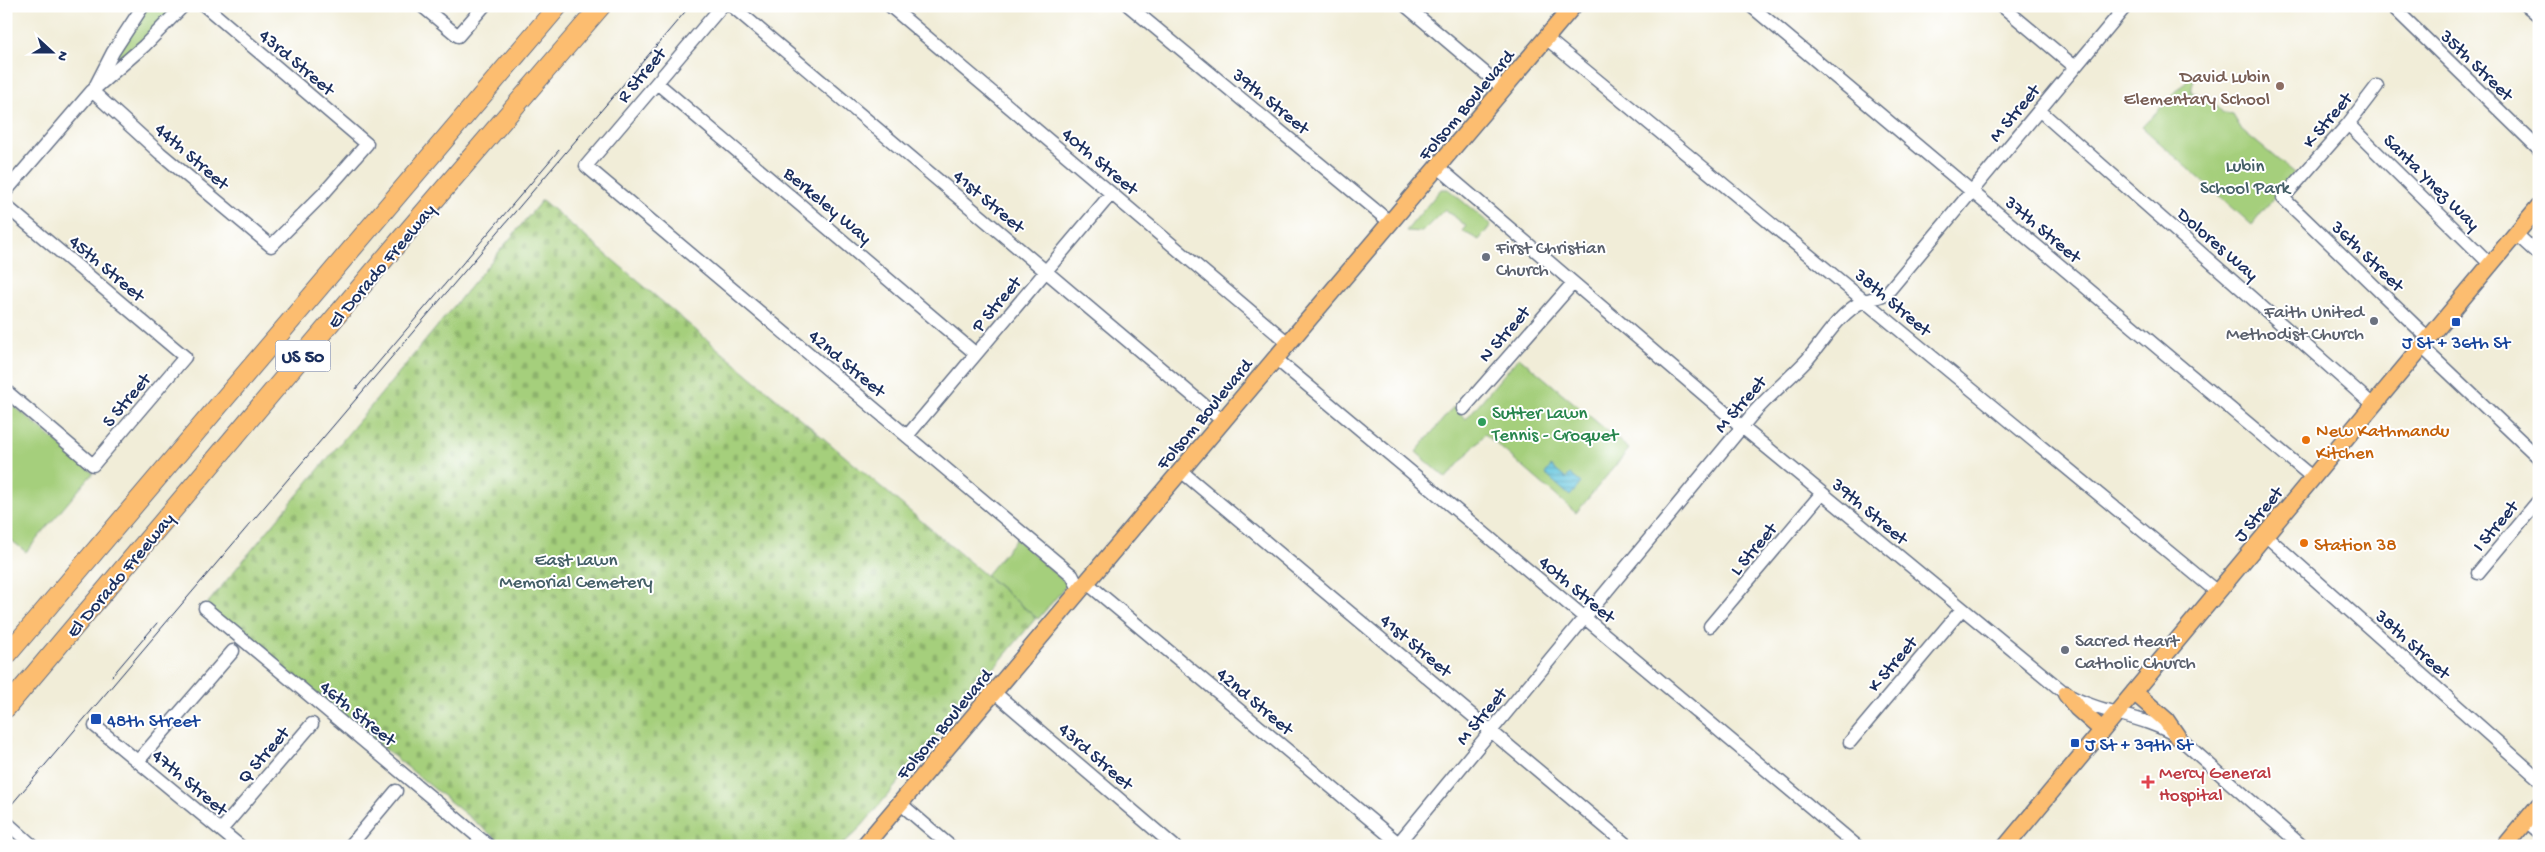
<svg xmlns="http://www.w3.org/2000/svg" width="2545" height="852" viewBox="0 0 2545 852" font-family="'Gochi Hand',sans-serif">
	<defs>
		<pattern id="cemetery-stones" width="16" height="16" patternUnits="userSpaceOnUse" patternTransform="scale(1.25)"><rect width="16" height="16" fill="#a5cf7b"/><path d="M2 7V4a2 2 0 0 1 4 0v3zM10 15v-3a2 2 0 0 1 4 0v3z" fill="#8db26d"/></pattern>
		<pattern id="water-rules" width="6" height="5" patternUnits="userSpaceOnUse" patternTransform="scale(1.25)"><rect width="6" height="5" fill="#60c5de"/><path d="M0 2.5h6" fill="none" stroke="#4ea0b7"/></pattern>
	</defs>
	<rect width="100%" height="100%" fill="#fff"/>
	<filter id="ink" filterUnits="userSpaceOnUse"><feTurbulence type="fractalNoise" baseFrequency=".02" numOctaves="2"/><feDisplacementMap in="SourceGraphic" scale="10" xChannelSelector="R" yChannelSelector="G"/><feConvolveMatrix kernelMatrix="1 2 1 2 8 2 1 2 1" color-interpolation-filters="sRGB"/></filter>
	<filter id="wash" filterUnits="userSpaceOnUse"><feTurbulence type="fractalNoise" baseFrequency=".0096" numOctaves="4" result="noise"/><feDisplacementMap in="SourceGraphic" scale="20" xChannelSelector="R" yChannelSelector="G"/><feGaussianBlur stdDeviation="1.12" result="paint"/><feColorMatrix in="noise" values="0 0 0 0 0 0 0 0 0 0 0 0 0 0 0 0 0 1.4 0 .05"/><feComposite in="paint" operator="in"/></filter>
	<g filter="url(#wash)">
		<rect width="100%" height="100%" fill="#f1edd8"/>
		<path fill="#a5cf7b" stroke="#607f6c" d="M147,6H179L114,67L112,62Z
			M2191,76L2194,79L2191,92L2207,97L2206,101L2216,105L2223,113L2233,115L2242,130L2294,173L2252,225L2142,127Z
			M1441,189H1448L1491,225L1479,240L1462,231L1466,226L1445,209L1422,232L1406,231Z
			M1519,357L1629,449L1576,513L1485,434L1446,478L1416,452L1453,407L1466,419Z
			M6,399L93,473L26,552L11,540H6Z
			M1016,539L1065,582L1066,586L1038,619L986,575Z"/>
		<path fill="url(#cemetery-stones)" stroke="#607f6c" d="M542,200L1036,618L861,827L841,846H505L307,686L202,610Z"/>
		<path fill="url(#water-rules)" stroke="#3e7a9e" d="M1551,466L1566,479L1570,474L1581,483L1570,496L1545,474Z"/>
	</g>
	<g filter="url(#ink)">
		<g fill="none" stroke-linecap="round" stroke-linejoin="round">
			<g stroke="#667289" stroke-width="15">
				<path id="minor" d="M422,6L458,36L484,6
					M722,6L586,166L1072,575L1080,591
					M732,6L1224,422
					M890,6L1288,343
					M1129,6L1391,223
					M1406,6L1504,89
					M1751,6L2313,478
					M2002,6L2075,67
					M2392,6L2539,149
					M2527,6L2539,16
					M1546,38L2217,592
					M657,83L976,354
					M96,85L113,52L143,6
					M2377,86L2348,124L2283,198L2429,339
					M92,91L160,153L271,246L323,194L367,144L205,6
					M2039,110L2373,405
					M2348,124L2490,264
					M1438,167L1742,427L2066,694C2101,714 2143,715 2177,736L2302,846
					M6,191L92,91L144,46L183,6
					M6,206L185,357L93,465L6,391
					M2516,234L2539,255
					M2422,347L2539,458
					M1275,358L1857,846
					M1463,409L1573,283
					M907,436L1111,194
					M1181,471L1628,846
					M2265,535L2539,779
					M2478,573L2539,500
					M1087,583L1402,846
					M205,608L489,846
					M1710,626L1822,493
					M995,693L1174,846
					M95,726L240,846
					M1850,742L1962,609
					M138,761L233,651
					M901,804L950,846
					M2526,821L2539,832
					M6,822L33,846
					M221,830L312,724
					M350,846L396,791
					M1396,846L1751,416C1768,396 1788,380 1806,361C1822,343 1835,320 1855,306C1864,299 1877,299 1887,293L2126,6"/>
			</g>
			<g stroke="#667289" stroke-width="19">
				<path id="major" d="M2134,692L2166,720L2177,736
					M2066,694L2077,708L2102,730
					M864,846L1573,6
					M2006,846L2539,206
					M2505,846L2539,805"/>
			</g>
			<g stroke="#667289" stroke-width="21">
				<path id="highway" d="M6,656L558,6
					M6,708L402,238L601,6"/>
			</g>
			<use href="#minor" stroke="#fff" stroke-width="12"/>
			<use href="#major" stroke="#fcbd6f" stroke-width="16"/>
			<use href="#highway" stroke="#fcbd6f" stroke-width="19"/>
			<path stroke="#1b2f5e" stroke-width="1" d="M355,390L559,150
				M112,676L157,623
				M6,811L690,6"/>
		</g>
	</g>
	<circle fill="#8d6e63" stroke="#fff" stroke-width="2" cx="2280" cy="86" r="5"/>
	<g fill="#6b7280" stroke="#fff" stroke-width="2">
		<circle cx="1486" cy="257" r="5"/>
		<circle cx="2374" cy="321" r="5"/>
		<circle cx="2065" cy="650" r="5"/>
	</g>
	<g fill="#1a4fb4" stroke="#fff" stroke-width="2">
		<rect x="2451" y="317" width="10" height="10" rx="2.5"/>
		<rect x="90" y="713" width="12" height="12" rx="2.5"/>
		<rect x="2070" y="738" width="10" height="10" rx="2.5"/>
	</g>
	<circle fill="#2e9e5b" stroke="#fff" stroke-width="2" cx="1482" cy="422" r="5"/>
	<g fill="#e8710a" stroke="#fff" stroke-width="2">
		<circle cx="2306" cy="440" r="5"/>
		<circle cx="2304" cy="543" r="5"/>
	</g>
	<path fill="#e0444e" stroke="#fff" stroke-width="2" d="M2145.5 774.5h5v5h5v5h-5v5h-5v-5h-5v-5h5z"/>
	<g text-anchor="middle" stroke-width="4" stroke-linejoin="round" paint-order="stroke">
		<rect fill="#fff" stroke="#5f6d8e" stroke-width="1" x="275.5" y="340.5" width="55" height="31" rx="4"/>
		<g font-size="18" font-weight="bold" fill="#1b2f5e">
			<text x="303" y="362">US 50</text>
		</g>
		<g font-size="19" fill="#1b2f5e" stroke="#fff">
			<text transform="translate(298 61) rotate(40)" y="7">43rd Street</text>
			<text transform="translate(2478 64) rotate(44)" y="7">35th Street</text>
			<text transform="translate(640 74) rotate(-50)" y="7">R Street</text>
			<text transform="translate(1272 100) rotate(39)" y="7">39th Street</text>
			<text transform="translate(1465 104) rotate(-50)" y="7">Folsom Boulevard</text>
			<text transform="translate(2013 112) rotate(-50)" y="7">M Street</text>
			<text transform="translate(2326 119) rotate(-50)" y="7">K Street</text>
			<text transform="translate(193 155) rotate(41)" y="7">44th Street</text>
			<text transform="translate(1101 160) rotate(40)" y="7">40th Street</text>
			<text transform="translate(2433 181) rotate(45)" y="7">Santa Ynez Way</text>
			<text transform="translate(990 200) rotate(40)" y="7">41st Street</text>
			<text transform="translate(829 204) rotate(40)" y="7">Berkeley Way</text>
			<text transform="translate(2044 228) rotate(40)" y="7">37th Street</text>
			<text transform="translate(2219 243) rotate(41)" y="7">Dolores Way</text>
			<text transform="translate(2369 255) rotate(44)" y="7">36th Street</text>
			<text transform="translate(380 265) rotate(-50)" y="7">El Dorado Freeway</text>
			<text transform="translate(108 267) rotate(40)" y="7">45th Street</text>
			<text transform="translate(1894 301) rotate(40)" y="7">38th Street</text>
			<text transform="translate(995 303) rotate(-50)" y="7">P Street</text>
			<text transform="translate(1503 333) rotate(-49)" y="7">N Street</text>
			<text transform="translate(848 362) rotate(40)" y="7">42nd Street</text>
			<text transform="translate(125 399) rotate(-50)" y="7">S Street</text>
			<text transform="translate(1739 403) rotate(-49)" y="7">M Street</text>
			<text transform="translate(1203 413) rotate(-50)" y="7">Folsom Boulevard</text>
			<text transform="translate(1871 510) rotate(40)" y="7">39th Street</text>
			<text transform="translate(2257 513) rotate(-50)" y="7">J Street</text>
			<text transform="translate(2494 525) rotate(-50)" y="7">I Street</text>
			<text transform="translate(1752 548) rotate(-50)" y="7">L Street</text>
			<text transform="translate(119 574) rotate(-50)" y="7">El Dorado Freeway</text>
			<text transform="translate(1578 588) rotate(40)" y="7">40th Street</text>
			<text transform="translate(2414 643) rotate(42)" y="7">38th Street</text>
			<text transform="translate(1417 644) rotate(40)" y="7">41st Street</text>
			<text transform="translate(1891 663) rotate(-50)" y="7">K Street</text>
			<text transform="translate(1256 700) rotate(40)" y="7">42nd Street</text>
			<text transform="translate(359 712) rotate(39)" y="7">46th Street</text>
			<text transform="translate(1480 715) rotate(-50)" y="7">M Street</text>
			<text transform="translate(943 723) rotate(-50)" y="7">Folsom Boulevard</text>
			<text transform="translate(262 754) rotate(-49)" y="7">Q Street</text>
			<text transform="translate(1097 755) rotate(41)" y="7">43rd Street</text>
			<text transform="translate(191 781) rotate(40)" y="7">47th Street</text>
		</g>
		<g font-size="19" fill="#785e54" stroke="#fff" text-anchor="end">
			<text x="2270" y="82">David Lubin<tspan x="2270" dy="22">Elementary School</tspan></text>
		</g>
		<g font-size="19" fill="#445f67" stroke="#fff">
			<text x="2245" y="171">Lubin<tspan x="2245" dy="22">School Park</tspan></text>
			<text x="576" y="565">East Lawn<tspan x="576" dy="22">Memorial Cemetery</tspan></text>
		</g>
		<g font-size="19" fill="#5b616d" stroke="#fff" text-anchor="start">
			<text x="1496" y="253">First Christian<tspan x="1496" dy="22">Church</tspan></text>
			<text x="2364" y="317" text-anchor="end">Faith United<tspan x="2364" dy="22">Methodist Church</tspan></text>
			<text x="2075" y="646">Sacred Heart<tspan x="2075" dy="22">Catholic Church</tspan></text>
		</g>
		<g font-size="19" fill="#164399" stroke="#fff" text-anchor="start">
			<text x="2456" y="348" text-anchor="middle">J St + 36th St</text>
			<text x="107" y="726">48th Street</text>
			<text x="2085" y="750">J St + 39th St</text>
		</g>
		<g font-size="19" fill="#27864d" stroke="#fff" text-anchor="start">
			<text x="1492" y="418">Sutter Lawn<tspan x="1492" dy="22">Tennis - Croquet</tspan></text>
		</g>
		<g font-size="19" fill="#c56008" stroke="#fff" text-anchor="start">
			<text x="2316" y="436">New Kathmandu<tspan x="2316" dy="22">Kitchen</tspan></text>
			<text x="2314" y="550">Station 38</text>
		</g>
		<g font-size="19" fill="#be3a42" stroke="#fff" text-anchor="start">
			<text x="2159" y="778">Mercy General<tspan x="2159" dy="22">Hospital</tspan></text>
		</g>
	</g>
	<rect width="2545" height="852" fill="none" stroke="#fff" stroke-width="25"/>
	<g transform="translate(52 52) rotate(111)" stroke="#ffffff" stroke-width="4" paint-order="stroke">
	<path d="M0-4L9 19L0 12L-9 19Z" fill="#1b2f5e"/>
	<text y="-8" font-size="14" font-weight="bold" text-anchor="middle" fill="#1b2f5e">N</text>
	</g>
</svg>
